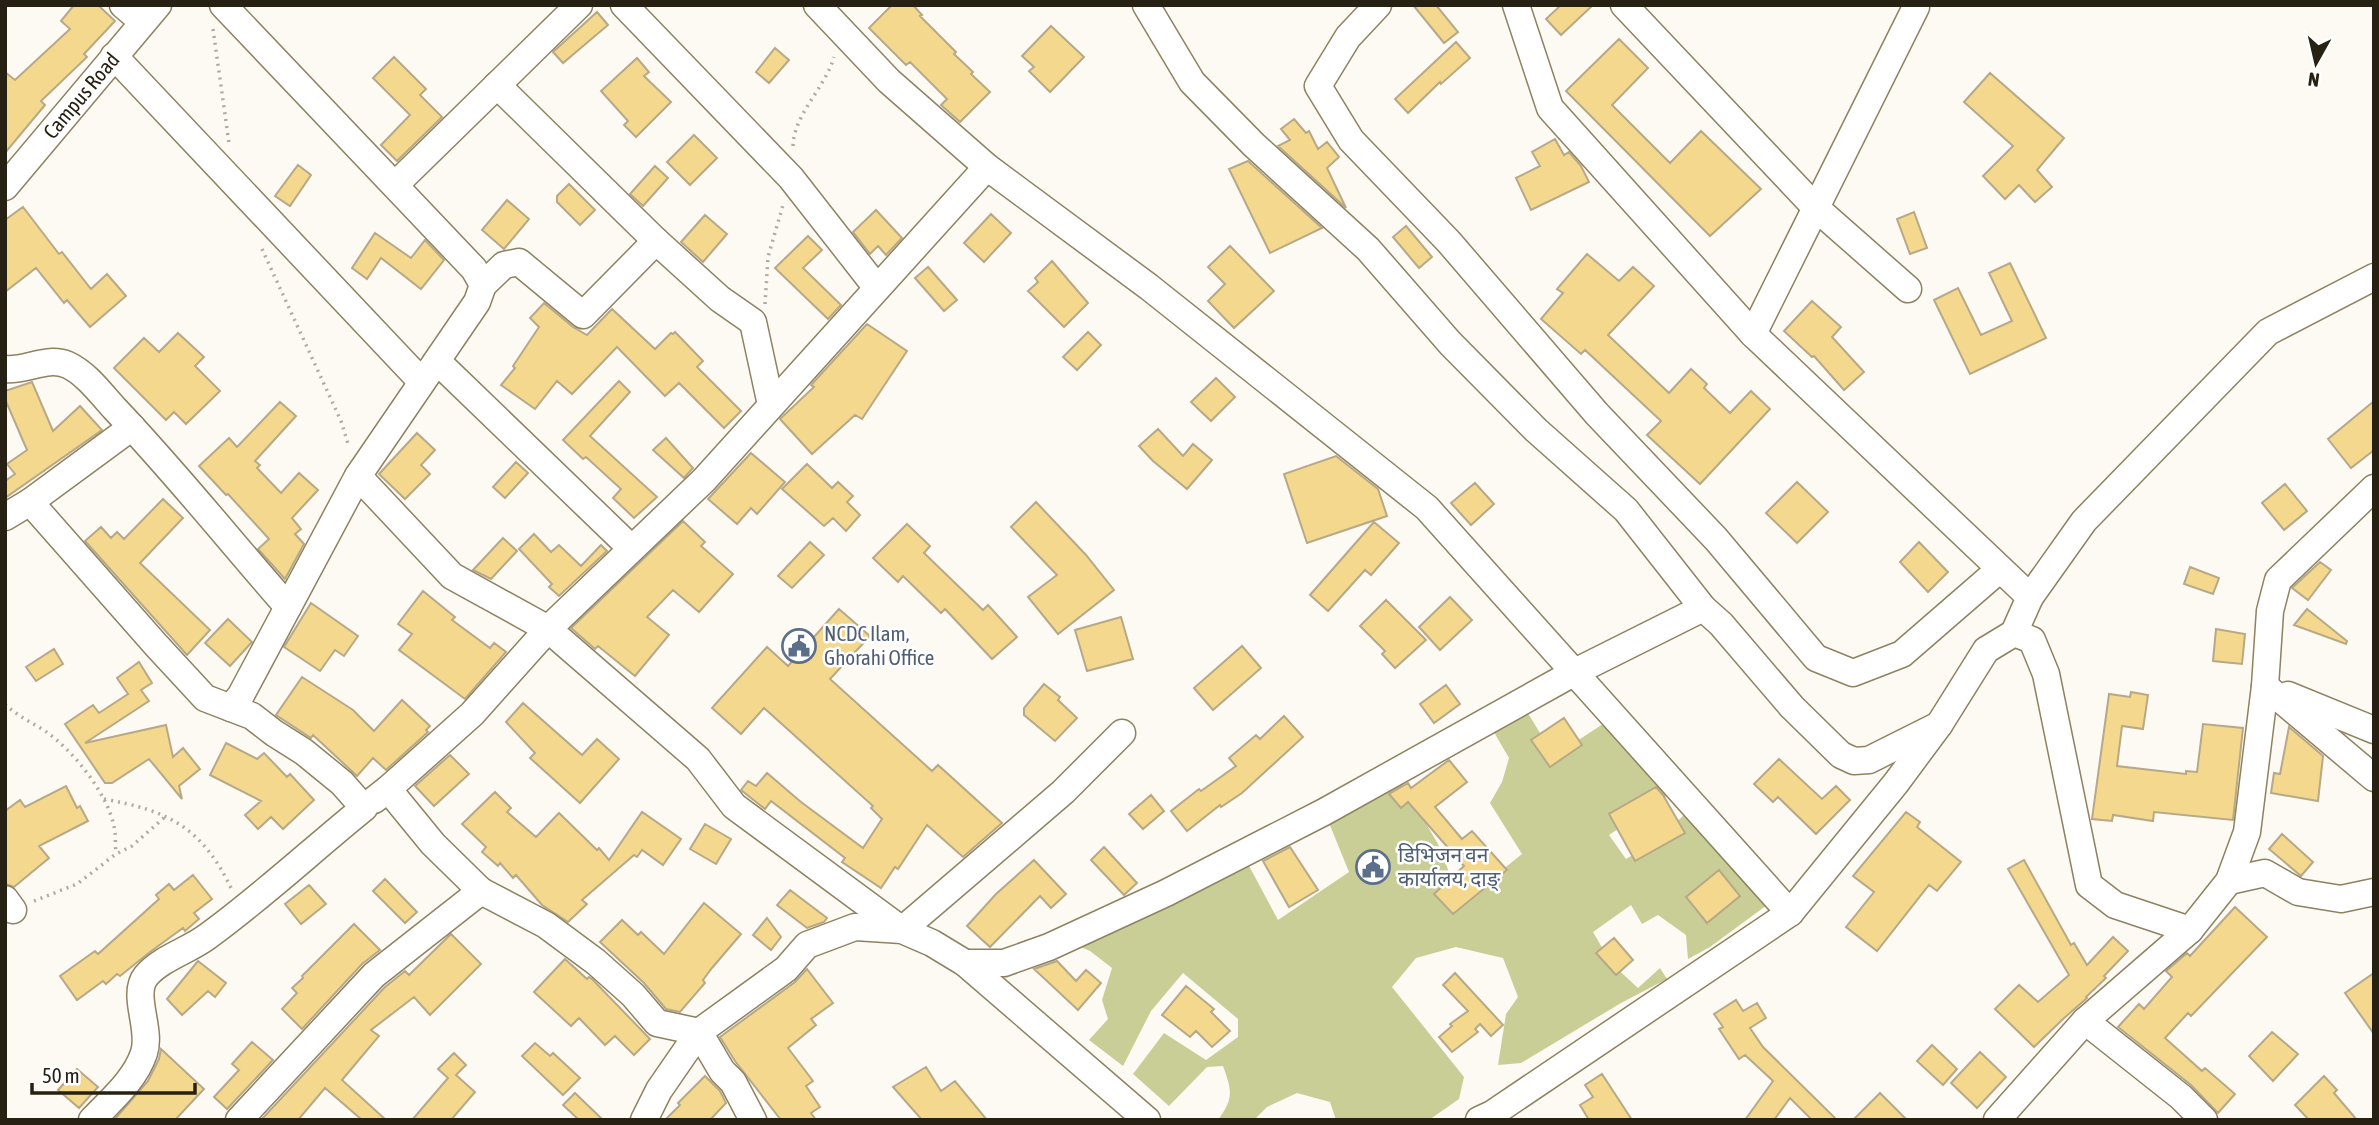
<svg xmlns="http://www.w3.org/2000/svg" width="2379" height="1125" viewBox="0 0 2379 1125" font-family="'Asap Condensed','Noto Sans Devanagari',sans-serif">
	<rect width="100%" height="100%" fill="#fdfaf3"/>
	<path fill="#c8ce96" d="M1526,710L1554,756L1606,722L1668,795L1609,835L1626,859L1656,841L1684,815L1767,905L1710,947L1688,959L1686,935L1658,915L1642,924L1631,905L1593,932L1611,963L1638,988L1660,968L1667,979L1621,1003L1521,1063L1498,1065L1506,1014L1518,997L1503,958L1456,947L1416,958L1392,987L1464,1077L1459,1099L1429,1120H1336L1330,1102L1297,1093L1267,1107L1254,1120H1218C1234,1098 1232,1091 1223,1066L1207,1067L1169,1106L1133,1074L1164,1033L1206,1060L1238,1037V1019L1183,973L1151,1011L1123,1066L1089,1040L1108,1019L1102,1000L1112,968L1090,951L1063,939L1241,851L1278,920L1349,872L1325,813L1398,776L1438,844L1449,872L1471,895L1522,854L1490,803L1502,782L1509,758L1488,722Z"/>
	<path fill="#f4d88d" stroke="#b7a987" stroke-width="2" d="M74,5H98L115,21L84,54L87,57L41,101L45,105L5,153V72L15,80L70,29L61,21Z
		M892,5H913L922,15L920,16L956,52L954,54L973,72L971,74L990,92L960,122L941,105L947,99L910,62L906,65L869,28Z
		M1413,5H1436L1458,32L1444,43Z
		M1561,5H1593L1561,35L1546,19Z
		M597,12L608,25L563,63L553,52Z
		M1051,26L1084,57L1050,92L1029,71L1034,67L1022,56Z
		M1619,39L1648,68L1612,105L1670,163L1701,131L1761,189L1710,236L1566,91Z
		M1456,42L1470,58L1441,84L1440,82L1408,113L1395,99Z
		M775,48L789,60L769,83L756,72Z
		M394,57L426,89L420,95L442,117L397,161L381,145L410,115L373,78Z
		M637,58L649,72L644,76L671,102L636,137L624,125L628,121L601,91Z
		M1990,73L2064,138L2037,170L2052,187L2035,202L2019,185L2005,199L1983,176L2013,146L1964,102Z
		M1294,119L1306,133L1309,131L1318,149L1327,142L1339,157L1327,168L1346,208L1278,146L1290,140L1281,129Z
		M694,135L717,158L690,185L667,162Z
		M1555,139L1564,155L1569,152L1581,166L1589,182L1531,210L1516,178L1540,166L1532,152Z
		M1248,161L1322,228L1270,253L1229,169Z
		M298,165L311,175L290,206L275,196Z
		M655,166L668,178L643,206L630,194Z
		M569,184L595,210L580,225L557,202V196Z
		M507,200L529,219L504,249L482,230Z
		M23,207L59,254L62,252L91,289L107,274L126,296L90,327L67,300L64,303L36,268L5,292V220Z
		M876,210L902,238L886,255L878,246L870,254L853,232Z
		M1914,212L1927,248L1910,254L1897,219Z
		M991,214L1011,233L984,262L964,243Z
		M705,215L727,234L703,262L681,242Z
		M1406,226L1432,257L1419,268L1393,237Z
		M375,233L411,258L425,240L444,260L421,289L381,258L367,279L352,268Z
		M808,236L822,250L803,268L841,305L828,319L775,268Z
		M1230,246L1274,291L1234,328L1208,301L1225,284L1208,267Z
		M1587,254L1619,281L1633,267L1654,286L1608,335L1669,393L1691,369L1707,384L1704,388L1730,413L1751,391L1770,409L1700,484L1647,435L1661,421L1585,350L1581,354L1541,319L1563,293L1557,289Z
		M1052,261L1088,303L1064,327L1028,291L1038,282L1035,278Z
		M2010,263L2046,338L1970,374L1934,300L1958,288L1981,335L2012,321L1989,273Z
		M928,267L957,300L944,311L915,278Z
		M1812,301L1841,327L1832,337L1864,372L1844,390L1814,356L1812,357L1784,331Z
		M544,303L573,327L587,335L612,309L655,349L671,333L673,334L675,332L703,361L697,367L741,411L724,428L679,383L665,396L617,347L572,394L557,381L535,409L501,385L515,368L513,366L539,327L530,318Z
		M867,324L907,351L862,419L855,415L812,454L780,419L814,387L811,385Z
		M1088,332L1101,345L1077,370L1063,357Z
		M178,333L204,357L195,366L220,391L186,424L174,412L166,420L114,368L144,338L159,352Z
		M1216,378L1235,397L1211,421L1191,402Z
		M619,381L630,392L590,436L657,497L634,518L613,498L621,489L586,457L583,459L563,440Z
		M32,382L53,431L80,406L102,430L5,498V481L15,474L7,464L27,450L5,399V391Z
		M2374,401V450L2351,468L2328,439Z
		M280,402L296,416L255,461L260,465L257,468L281,493L299,473L318,490L292,518L301,529L295,534L304,544L285,579L258,549L269,539L228,494L226,495L199,466L229,438L237,447Z
		M1158,429L1183,456L1193,444L1212,460L1187,489L1153,461L1139,446Z
		M417,433L435,450L421,465L430,474L405,499L379,474Z
		M666,438L693,468L684,478L653,450Z
		M751,453L785,482L757,514L751,508L737,524L708,499Z
		M1336,456L1378,489L1387,516L1307,543L1284,474Z
		M516,462L528,473L505,498L493,487Z
		M807,464L832,488L838,482L853,496L847,502L860,515L846,531L833,518L824,526L782,489Z
		M1797,482L1828,512L1797,543L1766,513Z
		M1475,483L1494,504L1471,525L1451,503Z
		M2285,484L2307,511L2284,530L2262,503Z
		M163,499L183,518L140,563L210,630L187,655L85,541L101,527L111,538L117,532L124,539Z
		M1036,502L1086,555L1114,590L1058,634L1028,597L1057,575L1011,527Z
		M683,521L705,542L701,546L733,574L699,612L673,590L647,617L669,635L635,676L598,646L595,649L571,628Z
		M1374,522L1399,543L1371,575L1365,570L1328,611L1310,595Z
		M907,524L930,546L924,553L983,610L988,605L1017,637L992,659L945,609L941,613L903,576L898,582L873,558Z
		M534,534L551,552L559,545L581,566L601,545L607,551L559,596L549,587L552,584L519,549Z
		M503,538L517,551L491,579L473,570Z
		M810,542L824,555L792,588L778,576Z
		M1919,542L1948,572L1928,592L1900,562Z
		M2320,562L2331,570L2308,600L2292,588Z
		M2190,567L2219,578L2213,594L2184,584Z
		M423,591L455,617L452,620L490,648L494,643L506,652L465,699L399,650L412,634L398,624Z
		M1450,597L1472,620L1440,650L1419,627Z
		M1386,600L1426,640L1395,668L1382,654L1385,651L1360,626Z
		M311,603L358,636L344,656L335,650L320,671L284,647Z
		M839,609L870,636L830,679L932,771L938,765L1002,823L963,857L927,825L898,869L895,867L881,888L842,862L845,858L771,801L765,809L741,790L748,781L756,786L767,773L801,802L863,848L882,819L871,808L873,806L764,708L741,734L712,708L767,647L788,666Z
		M2307,609L2347,641L2346,644L2294,625Z
		M1121,617L1133,659L1087,671L1075,630Z
		M228,619L252,642L230,666L205,643Z
		M2216,629L2245,634L2242,664L2213,661Z
		M1242,646L1261,668L1213,710L1194,688Z
		M54,649L63,664L36,681L26,667Z
		M139,662L152,683L141,690L149,701L85,743L166,725L173,757L183,748L200,769L179,786L182,799L149,759L112,783H105L65,724L93,705L99,713L128,694L117,678Z
		M302,677L353,710L374,731L402,700L430,726L426,730L428,732L386,770L373,758L357,776L313,735L311,738L276,715Z
		M1044,684L1060,697L1058,700L1077,718L1055,741L1024,715V708Z
		M1446,685L1460,704L1434,723L1420,704Z
		M2131,692L2148,695L2143,729L2122,726L2117,766L2186,774V771L2197,772L2203,724L2243,728L2233,820L2154,812L2153,821L2113,815L2112,821L2092,819L2109,694L2130,697Z
		M523,703L582,755L597,739L619,759L580,803L530,758L535,753L506,722Z
		M1284,716L1303,737L1242,793L1221,807L1220,805L1187,831L1171,811L1199,789L1201,791L1236,766L1229,758L1256,735L1260,739Z
		M1564,718L1582,745L1550,767L1531,740Z
		M2289,727L2323,756L2318,801L2271,793L2274,773L2280,774Z
		M226,743L257,759L264,753L287,777L290,774L314,800L283,829L271,817L258,829L245,815L261,801L210,775Z
		M450,755L469,774L434,806L415,786Z
		M1779,759L1822,799L1836,786L1850,800L1816,834L1778,797L1773,802L1754,784Z
		M1449,760L1467,782L1435,807L1462,839L1472,831L1507,870L1453,914L1434,894L1464,866L1408,802L1401,808L1389,794L1408,783L1411,788Z
		M66,786L77,808L80,806L88,821L39,846L49,858L14,887L5,884V811L20,800L25,807Z
		M1656,787L1663,795L1685,833L1635,861L1609,814Z
		M495,792L511,808L507,812L536,837L559,813L597,850L599,848L609,860L642,812L681,839L663,865L642,850L637,857L634,855L582,900L587,904L568,922L542,905L516,875L513,878L500,863L498,866L482,852L486,847L462,824Z
		M1151,795L1164,811L1143,829L1129,814Z
		M1906,812L1920,822L1917,827L1961,862L1937,891L1929,885L1877,951L1846,927L1874,892L1853,876Z
		M705,824L731,839L716,864L690,849Z
		M2282,834L2313,862L2301,876L2269,849Z
		M1104,847L1137,883L1124,895L1091,860Z
		M1290,847L1318,890L1289,907L1263,861Z
		M1034,860L1066,894L1051,908L1040,896L990,947L967,926L996,894Z
		M2024,860L2071,945L2074,943L2087,965L2113,937L2128,951L2104,976L2106,978L2086,997L2087,998L2063,1019L2034,1047L1995,1009L2019,985L2038,1002L2069,975L2008,869Z
		M1719,870L1740,896L1707,923L1686,897Z
		M193,875L212,899L194,913L199,919L185,931L183,928L150,952L120,976L117,974L106,984L103,981L77,1000L60,976L95,951L98,954L159,899L156,895L169,884L174,890Z
		M385,879L417,912L405,923L373,891Z
		M309,885L326,904L301,924L285,904Z
		M790,890L827,918L824,922L807,928L777,905Z
		M704,903L741,934L712,968L703,980L705,983L680,1012L666,1009L644,983L600,942L622,920L638,935L641,932L664,954Z
		M2235,907L2267,937L2191,1016L2188,1013L2165,1038L2202,1071L2205,1068L2235,1094L2218,1113L2191,1085L2118,1027L2139,1004L2144,1009L2172,977L2166,971L2187,953L2190,956Z
		M767,918L781,937L771,950L753,935Z
		M354,924L380,950L362,964L302,1029L282,1009L297,993L292,988L303,978L302,976Z
		M451,934L481,964L430,1015L414,997L371,1030L379,1036L342,1080L386,1120H362L325,1088L298,1120H261L385,987L405,971L409,975Z
		M1614,938L1633,960L1616,975L1596,953Z
		M565,959L587,979L589,977L592,979L650,1039L634,1055L615,1036L605,1045L579,1018L571,1026L534,992Z
		M198,961L226,983L215,997L208,991L182,1015L167,999Z
		M1057,961L1076,981L1086,970L1101,983L1078,1010L1034,969Z
		M807,969L833,1003L811,1019L816,1025L788,1048L813,1081L806,1086L820,1107L811,1113L816,1120H781L735,1061L720,1037L795,982Z
		M1455,973L1503,1025L1491,1036L1480,1024L1475,1029L1478,1032L1452,1052L1439,1037L1452,1026L1450,1024L1468,1011L1443,985Z
		M2374,973V1034L2345,993Z
		M1186,986L1214,1009L1211,1012L1230,1031L1212,1047L1196,1031L1190,1037L1162,1015Z
		M1736,1000L1743,1011L1757,1003L1766,1018L1750,1028L1763,1047L1837,1120H1812L1790,1098L1774,1120H1745L1773,1081L1745,1055L1739,1059L1719,1029L1723,1027L1714,1014Z
		M2272,1032L2298,1054L2273,1081L2249,1056Z
		M252,1042L273,1060L227,1109L214,1097L239,1070L232,1064Z
		M535,1043L550,1056L553,1053L580,1078L563,1095L522,1056Z
		M1932,1045L1957,1069L1943,1085L1917,1061Z
		M161,1049L204,1089L175,1120H114L148,1081L159,1059Z
		M1980,1052L2006,1077L1977,1108L1951,1083Z
		M454,1053L466,1065L456,1075L475,1092L451,1120H412L448,1078L438,1069Z
		M926,1067L941,1091L955,1081L987,1120H922L893,1087Z
		M77,1069L98,1087L79,1108L58,1090Z
		M1602,1074L1632,1120H1589L1580,1105L1593,1097L1585,1085Z
		M705,1076L720,1091L726,1103L710,1120H665L680,1105L678,1103Z
		M2324,1076L2337,1090L2334,1093L2357,1120H2309L2295,1105Z
		M575,1093L603,1120H579L563,1105Z
		M1880,1093L1907,1120H1853Z"/>
	<g fill="none" stroke-linecap="round" stroke-linejoin="round">
		<g stroke="#8e8261" stroke-width="29">
			<g id="minor">
				<path d="M123,5L143,22"/>
				<path d="M223,5L474,269L483,285L477,302L358,476L452,576L548,629L698,759L734,806L902,930L1063,792L1122,733"/>
				<path d="M624,5L791,178L877,288"/>
				<path d="M817,5L889,81L987,167L1149,287L1427,508L1790,913"/>
				<path d="M1146,5L1192,82L1254,145L1368,249L1450,343L1536,430L1626,510L1703,608"/>
				<path d="M1378,5L1348,37L1318,86L1351,140L1449,242L1597,414L1716,539L1816,658L1853,673L1902,654L2000,569"/>
				<path d="M1516,5L1550,108L1753,334L2030,597L2014,633"/>
				<path d="M1624,5L1816,208L1908,289"/>
				<path d="M114,56L422,382"/>
				<path d="M497,85L656,241L720,299L753,322L771,405"/>
				<path d="M395,185L579,5"/>
				<path id="s1" d="M5,187L158,5"/>
				<path d="M483,285L504,265L519,262L583,315L656,241"/>
				<path d="M1753,334L1916,7"/>
				<path d="M437,361L631,548"/>
				<path d="M5,369C27,371 47,356 68,365C87,374 101,394 115,409C175,472 230,541 288,607"/>
				<path d="M30,502L156,645L205,698L231,708"/>
				<path d="M5,517L30,502L132,427"/>
				<path d="M2030,597L2084,521L2268,332L2374,277"/>
				<path d="M2265,686L2374,778"/>
				<path d="M2288,695L2374,730"/>
				<path d="M388,789L472,714L548,629L704,480L987,167"/>
				<path d="M374,800L388,789L433,844L481,891L546,925L596,962L633,995L657,1023L699,1032L722,1071L733,1082L753,1120"/>
				<path d="M2229,881L2265,873L2298,892L2341,899L2374,892"/>
				<path d="M5,899L13,910"/>
				<path d="M965,963H1004L1049,947L1166,893L1324,812L1575,672L1703,608L1721,624L1792,707L1841,755L1854,761L1869,760L1939,725"/>
				<path d="M2085,1021L2181,1097L2204,1120"/>
				<path d="M92,1120C111,1100 135,1080 144,1053C152,1029 131,995 146,976C161,958 190,950 208,936C263,896 312,850 364,808L342,783L304,752L274,733L252,716L231,708L241,695L358,476"/>
				<path d="M239,1120L374,975L481,891"/>
				<path d="M644,1120L659,1090L699,1032L786,969L807,945L855,927L902,930L932,943L965,963L1147,1120"/>
				<path d="M1479,1120L1492,1114L1790,913L1896,783L1939,725L1986,650L2014,633L2032,640L2046,674L2089,885L2115,905L2190,930"/>
				<path d="M1997,1120L2085,1021L2190,930L2229,881L2247,832L2265,686L2270,611L2278,580L2374,488"/>
			</g>
		</g>
		<path stroke="#afaba2" stroke-width="3.5" stroke-dasharray="2 5" stroke-linecap="butt" d="M213,29L229,143
			M793,146C794,114 825,88 834,57
			M262,249L341,421L349,447
			M765,304L768,257L783,205
			M5,704C17,716 31,722 45,731C73,750 107,793 114,826C116,835 115,845 116,854
			M104,799C169,811 202,827 232,890
			M34,901L77,884L116,854L132,846L166,816"/>
		<use href="#minor" stroke="#fff" stroke-width="26"/>
	</g>
	<defs>
		<g id="civic-ring" transform="scale(1.75)"><circle r="9.5" fill="#fff" stroke="#5c6f8a" stroke-width="1.5"/><path d="M-.6-6.5H3V-4.5H.6V-3L4-1V1h2V6H-6V1h2V-1L-.6-3ZM-1.2 2.5V6h2.4V2.5Z" fill="#5c6f8a"/></g>
	</defs>
	<g fill-rule="evenodd">
		<use href="#civic-ring" x="799" y="646"/>
		<use href="#civic-ring" x="1373" y="867"/>
	</g>
	<g text-anchor="middle" stroke-width="5" stroke-linejoin="round" paint-order="stroke">
		<g font-size="21" fill="#262113" stroke="#fff">
			<text dy="7" stroke="none"><textPath href="#s1" startOffset="119">Campus Road</textPath></text>
		</g>
		<g font-size="21" fill="#4e5e75" stroke="#fff" text-anchor="start">
			<text x="824" y="641">NCDC Ilam,<tspan x="824" dy="24">Ghorahi Office</tspan></text>
			<text x="1398" y="862">डिभिजन वन<tspan x="1398" dy="24">कार्यालय, दाङ्</tspan></text>
		</g>
	</g>
	<rect width="2379" height="1125" fill="none" stroke="#262113" stroke-width="14"/>
	<g transform="translate(2316 63) rotate(188)" stroke="#ffffff" stroke-width="5" paint-order="stroke">
	<path d="M0-5L12 26L0 18L-12 26Z" fill="#262113"/>
	<text y="-10" font-size="19" font-weight="bold" text-anchor="middle" fill="#262113">N</text>
	</g>
	<path d="M32 1083v10h163v-10" fill="none" stroke="#262113" stroke-width="3.5"/>
	<text x="42" y="1083" font-size="21" fill="#262113" stroke="#ffffff" stroke-width="5" paint-order="stroke">50 m</text>
</svg>
